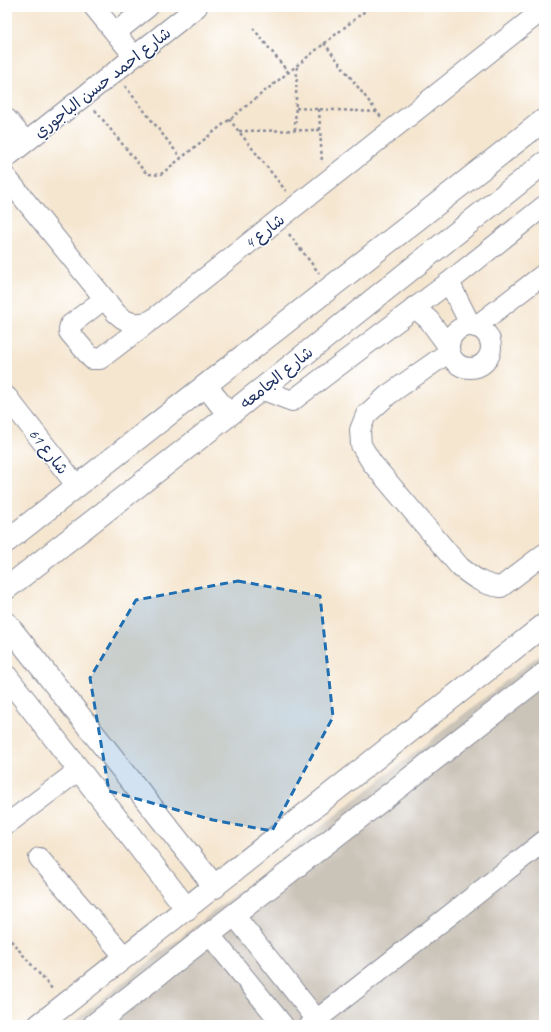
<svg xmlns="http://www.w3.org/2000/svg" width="551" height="1032" viewBox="0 0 551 1032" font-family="Caveat,'Playpen Sans Arabic',sans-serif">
	<rect width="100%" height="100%" fill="#fff"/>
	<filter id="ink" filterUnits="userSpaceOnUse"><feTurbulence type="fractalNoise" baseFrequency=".025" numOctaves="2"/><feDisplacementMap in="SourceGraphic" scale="8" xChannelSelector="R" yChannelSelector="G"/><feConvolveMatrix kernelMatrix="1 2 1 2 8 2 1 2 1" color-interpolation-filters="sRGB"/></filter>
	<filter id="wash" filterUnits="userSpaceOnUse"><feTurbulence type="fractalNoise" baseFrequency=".012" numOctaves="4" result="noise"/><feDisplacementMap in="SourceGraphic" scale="16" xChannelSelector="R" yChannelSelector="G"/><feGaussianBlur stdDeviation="0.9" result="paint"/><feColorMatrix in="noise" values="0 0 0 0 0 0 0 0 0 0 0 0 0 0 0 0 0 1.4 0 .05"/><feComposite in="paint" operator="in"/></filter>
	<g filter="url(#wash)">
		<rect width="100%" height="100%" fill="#f5e6d0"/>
		<path fill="#cac3b8" d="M544,651V1025H69L210,914Z"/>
	</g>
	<g filter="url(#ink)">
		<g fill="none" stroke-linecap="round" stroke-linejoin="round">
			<g stroke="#888a97" stroke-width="22">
				<path id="minor" d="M94,7L134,56
					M115,33L148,7
					M7,119L26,142
					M7,157L197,7
					M7,178L116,313C127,324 138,326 152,320L544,9
					M449,282L471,326
					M104,299L70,325L69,329V332L92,359H100L150,321
					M414,307L429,320L448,346
					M449 347a21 21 0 1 1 42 0a21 21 0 1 1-42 0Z
					M475,327L544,274
					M449,352L388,395L366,415L360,430L361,445L372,463L460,567C474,578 483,585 501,587L544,554
					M261,389L292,401L449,282L544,206
					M7,397L77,486
					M7,824L79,770
					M39,858L125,957
					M234,915L321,1025
					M209,934L283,1025
					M310,1025L544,841"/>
			</g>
			<g stroke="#888a97" stroke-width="24">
				<path id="major" d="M206,386L229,415
					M7,541L544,120
					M7,588L229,415L544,163
					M7,624L215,887
					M7,677L187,909
					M39,1025L544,625
					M94,1025L234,915L544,674"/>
			</g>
			<path stroke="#888a97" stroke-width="2.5" stroke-dasharray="3 3" stroke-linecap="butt" d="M253,28L288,72
				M324,43L381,117
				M125,86L181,158
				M296,108L377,112
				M319,109L322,163
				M95,110L144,171L149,174L160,175L370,7
				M229,119L286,191
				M295,130L297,65
				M239,131L320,130
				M289,234L319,273
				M7,936L53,990"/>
			<use href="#minor" stroke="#fff" stroke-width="20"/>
			<use href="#major" stroke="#fff" stroke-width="22"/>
		</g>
	</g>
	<path fill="#1f6fb2" fill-opacity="0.2" stroke="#1f6fb2" stroke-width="3" stroke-dasharray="8 5" stroke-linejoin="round" d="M238,581L320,596L333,717L272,831L213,820L109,791L90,678L136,600Z"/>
	<g text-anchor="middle" stroke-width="3" stroke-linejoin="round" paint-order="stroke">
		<g font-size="16" fill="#1b2f5e" stroke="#fff">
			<text transform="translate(102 82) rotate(-38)" y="6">شارع احمد حسن الباجوري</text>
			<text transform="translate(264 231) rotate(-38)" y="6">شارع 4</text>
			<text transform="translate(276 377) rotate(-39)" y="6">شارع الجامعه</text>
			<text transform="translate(49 451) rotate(52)" y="6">شارع 61</text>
		</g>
	</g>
	<rect width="551" height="1032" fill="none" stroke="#fff" stroke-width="24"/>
</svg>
